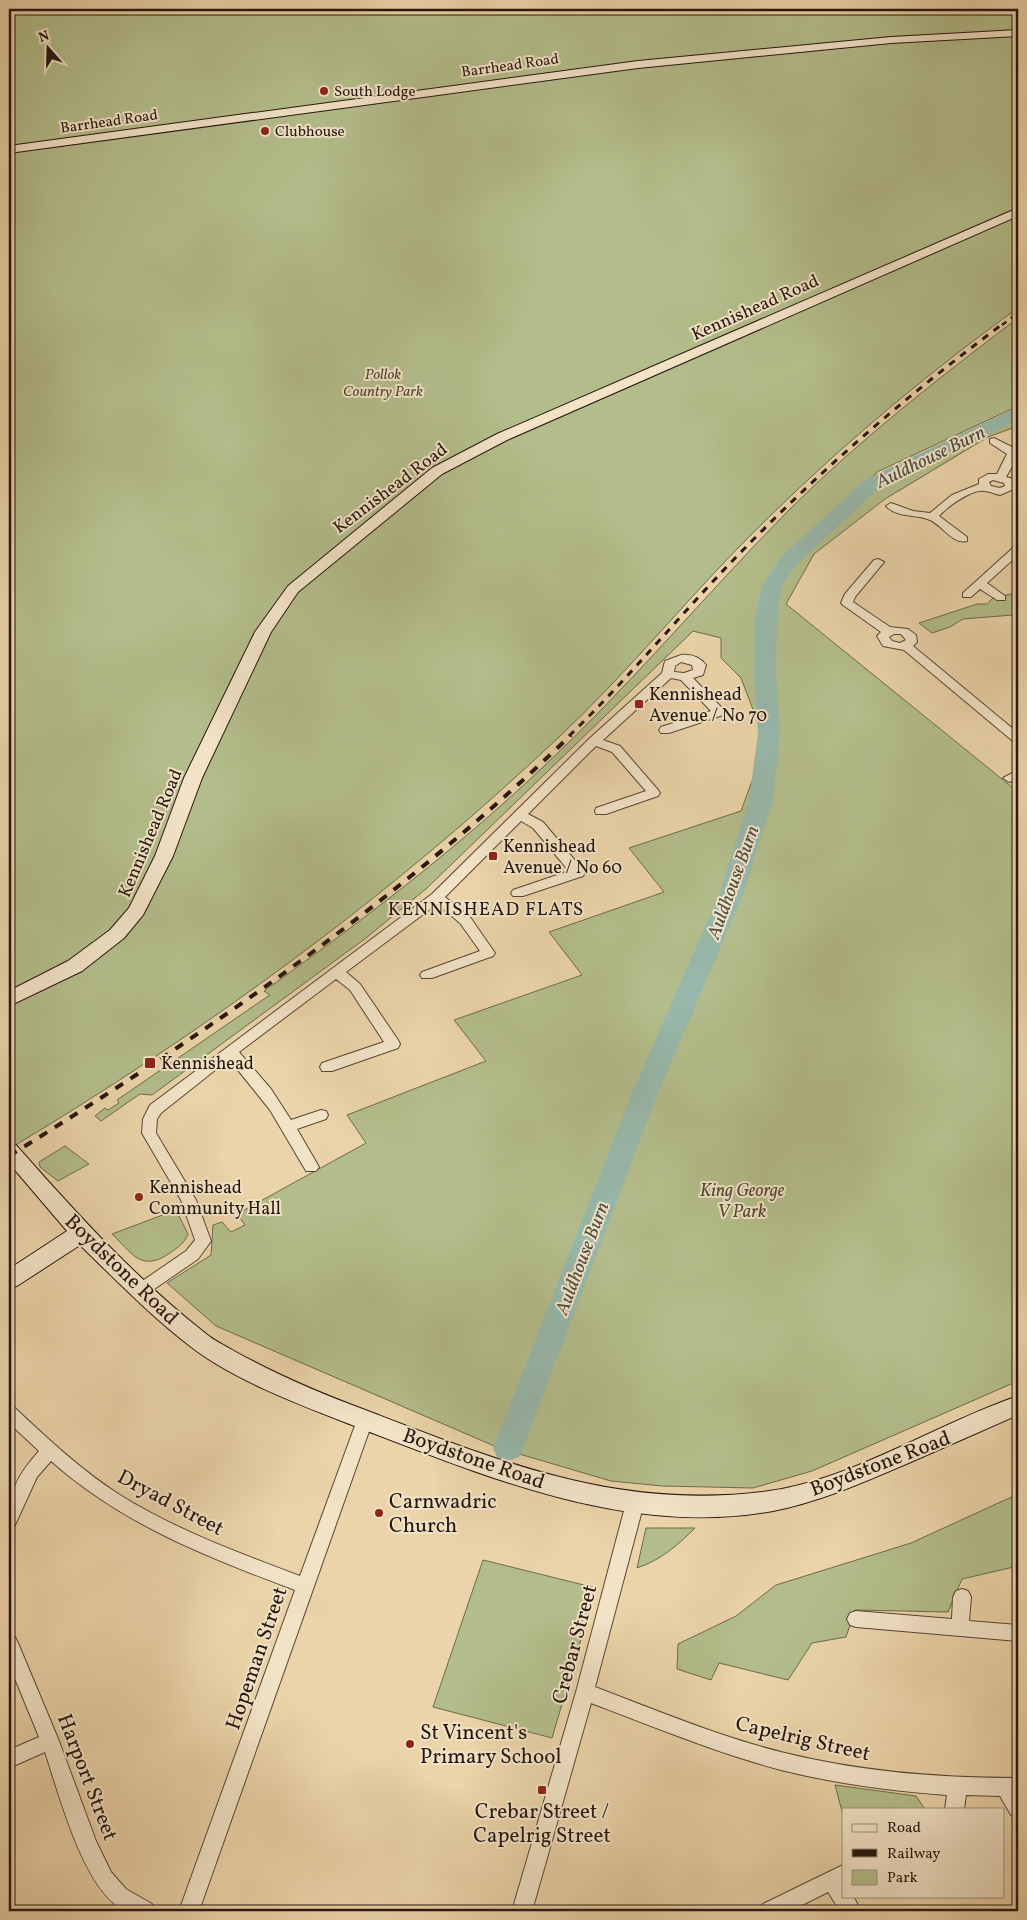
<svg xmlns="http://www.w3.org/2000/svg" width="1027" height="1920" viewBox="0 0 1027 1920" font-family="Vollkorn,serif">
	<rect width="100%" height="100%" fill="#ebd4a9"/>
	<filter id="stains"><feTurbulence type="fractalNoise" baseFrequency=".004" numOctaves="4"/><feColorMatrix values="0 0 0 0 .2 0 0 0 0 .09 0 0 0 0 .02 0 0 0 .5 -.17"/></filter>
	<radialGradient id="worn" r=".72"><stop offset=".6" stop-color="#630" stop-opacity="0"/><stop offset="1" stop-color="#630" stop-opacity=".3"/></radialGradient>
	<path fill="#b3bd8b" stroke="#6c6a4c" d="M9,9H1018V308C918,380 823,461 737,549C677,611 622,678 559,737C392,895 206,1031 9,1149Z
		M1018,318V406L877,472L767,579L763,594L759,660L764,713V743L773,684L772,630L774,601L786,573L876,484L1018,416V426L988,437L885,499L814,554L786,604L1018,792V1381L812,1471L753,1488L662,1486L611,1481L499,1448L216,1326L167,1283L211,1255L213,1225L222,1222L231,1232L245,1225L237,1214L366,1143L347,1115L486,1061L454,1020L582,975L549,932L664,892L629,848L741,811L764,748L760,728L741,678L721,658V638L693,631L427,888L366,938L152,1095L140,1094L101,1121L95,1116L105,1108L108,1110L119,1103L117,1100L264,999L270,995L264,991C362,921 454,851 542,768C629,687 705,595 788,511C859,440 939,378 1018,318Z
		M1018,593V608L1013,615L963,619L950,627L932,633L919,623L977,604H987L994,597Z
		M65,1146L89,1164L58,1181L40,1167L39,1162Z
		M176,1210L188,1234C184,1244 178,1247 170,1253C141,1273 132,1253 112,1234Z
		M1018,1494V1566L962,1579L948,1612L855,1610L846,1637L812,1643L788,1680L719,1663L711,1680L677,1669L678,1644L736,1616L776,1585L911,1543Z
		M646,1528H695C678,1545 661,1560 637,1568Z
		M483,1560L596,1588L552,1738L433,1707Z
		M835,1785L916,1796L925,1809H843V1815Z"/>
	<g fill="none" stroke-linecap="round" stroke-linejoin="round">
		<path fill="#98b8ab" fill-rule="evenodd" d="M1018,407V420L880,487L797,564L782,586L777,616L776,676L780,733L773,800L743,895L656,1098L523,1448L519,1457L508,1461L497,1457L493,1448L630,1098L719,895L749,800L758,733L754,676L755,616L762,586L782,556L866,479Z"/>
		<g stroke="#574635" stroke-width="2">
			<path id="street" d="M994,438L1018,450V456L1006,477L1013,479L1016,488L1000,495C995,494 989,491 984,491C972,489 947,507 939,516L967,537V541C953,545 942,525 930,520C916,514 897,518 886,506L891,503L913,511L930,513L952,495L979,484V479L988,474H997L1007,454L990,443V439ZM993,480L1004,483L1005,486L1000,488L991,486L989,482Z
				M1018,546V555L987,583L1005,596V600H997L980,589L971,597H963V593L1014,547Z
				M878,559L884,562L855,597L853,602L890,627L908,629L916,635L917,642L913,646L1018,733V743L1014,742L904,650L883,646L877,636L881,632L843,605L841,603L845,594L874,560ZM894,634H901L906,640L900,643L892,641L889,637Z
				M681,655C691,654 700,657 706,665L703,675L693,678L723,709L725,712L723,715L669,733H661L659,730L661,727L711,711L681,680L671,678L603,740L620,746L658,790L660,793L658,796L606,814H596L595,811L596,808L646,791L612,752L596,746L528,814L543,822L583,870L585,873L583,876L523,896H513L511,893L513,890L569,871L533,828L521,821L445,897L470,917L495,953L493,956L432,978H422L420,975L422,972L480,951L460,923L437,904L346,972L360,984L398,1040L400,1044L398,1048L332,1071H322L320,1067L322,1063L384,1042L350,990L336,979L239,1052L271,1089L291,1120L321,1110L326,1111L328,1115L326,1119L297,1129L319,1167L316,1171H306L270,1110L229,1059L161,1113L157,1119L156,1133L196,1200L211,1241L198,1259L147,1294L141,1296L135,1294L133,1290L135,1286L186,1251L195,1240L181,1200L142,1133L143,1119L150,1105L432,894L590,738L662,673L665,661ZM681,662L692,665L693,670L684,673L674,672L675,666Z
				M1018,770V779L1009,782L1003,778Z
				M9,1406L15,1408C48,1439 82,1471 120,1495C176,1530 239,1553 300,1576L357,1420L359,1415L365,1413L371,1415L373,1420L199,1911H179L295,1590C207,1557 122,1524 51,1461L37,1477L15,1525L9,1527C9,1492 16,1477 39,1451L9,1423Z
				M635,1496L641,1498L644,1503L595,1687C658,1711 720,1737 785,1753C862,1772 940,1778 1018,1778V1818L1011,1815L1000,1796L966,1795L964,1809H945L947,1795C892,1791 838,1784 785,1771C719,1754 655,1727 591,1703L532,1911H512L576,1692L626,1503L629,1498Z
				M962,1589L968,1591L971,1597L969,1621L1018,1625V1641L856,1627L850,1625L847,1619L850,1613L856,1611L952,1619L953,1597L956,1591Z
				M9,1635L15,1637L18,1643L59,1741L96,1841L111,1872L126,1889L152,1904L155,1911C146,1911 132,1914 124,1910C84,1891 59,1794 45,1752L9,1768V1750L39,1737L9,1664Z
				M843,1865V1896H853L861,1911H840L828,1892L790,1911H760L763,1904Z"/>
		</g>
		<g stroke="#26160e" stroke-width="2">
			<path id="secondary" d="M1018,30V36L891,43L638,68L9,153V146L638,61L891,37Z
				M1018,208V216L507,440L442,474L298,592L271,632L202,778L173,856L143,915L124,938L82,971L9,1006V991L68,961L110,930L129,908L155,856L184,778L255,632L288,586L432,468L497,434Z
				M9,1142L16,1145C75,1212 135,1278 205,1333C213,1340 224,1345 234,1351C277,1375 322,1394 368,1411C503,1463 621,1511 769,1491C852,1480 938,1423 1018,1396V1415C980,1432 942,1448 904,1465C862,1483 819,1502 773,1511C631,1537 492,1479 362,1429C308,1408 236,1382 190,1346C151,1316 115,1279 80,1245L17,1286L9,1288V1269L67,1231L9,1163Z"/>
		</g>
		<use href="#street" fill="#f2e3c7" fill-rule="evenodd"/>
		<use href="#secondary" fill="#f2e3c7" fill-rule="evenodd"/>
		<path stroke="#26160e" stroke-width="2.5" stroke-dasharray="5.5 5.5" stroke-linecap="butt" d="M1002,325L1018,313"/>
		<path stroke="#26160e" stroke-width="3" stroke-dasharray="7 7" stroke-linecap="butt" d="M569,736C630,677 683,611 742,551C823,468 911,392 1004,323"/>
		<path stroke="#26160e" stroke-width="4" stroke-dasharray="9 9" stroke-linecap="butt" d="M9,1156C209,1032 401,899 571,735"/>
	</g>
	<g fill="#8f2418" stroke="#f2e3c7" stroke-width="2">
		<circle cx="324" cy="91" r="5"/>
		<circle cx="265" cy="131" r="5"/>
		<rect x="634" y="699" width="10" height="10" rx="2.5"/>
		<rect x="488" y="851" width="10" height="10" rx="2.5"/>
		<rect x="144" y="1057" width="12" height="12" rx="2.5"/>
		<circle cx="139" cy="1197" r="5"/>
		<circle cx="379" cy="1513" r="5"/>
		<circle cx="410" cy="1744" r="5"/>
		<rect x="537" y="1785" width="10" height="10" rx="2.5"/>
	</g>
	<g text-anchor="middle" stroke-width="4" stroke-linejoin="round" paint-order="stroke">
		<g font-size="15" fill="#26160e" stroke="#f2e3c7">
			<text transform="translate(510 65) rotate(-8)" y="5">Barrhead Road</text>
			<text transform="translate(109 121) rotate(-8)" y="5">Barrhead Road</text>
		</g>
		<g font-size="15" fill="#26160e" stroke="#f2e3c7" text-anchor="start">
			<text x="334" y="96">South Lodge</text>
			<text x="275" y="136">Clubhouse</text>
		</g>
		<g font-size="15" font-style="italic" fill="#504834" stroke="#f2e3c7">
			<text x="383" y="379">Pollok<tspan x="383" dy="17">Country Park</tspan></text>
		</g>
		<g font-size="18" fill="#26160e" stroke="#f2e3c7">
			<text transform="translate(755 307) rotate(-24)" y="6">Kennishead Road</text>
			<text transform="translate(390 488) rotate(-37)" y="6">Kennishead Road</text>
			<text transform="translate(150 833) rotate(-67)" y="6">Kennishead Road</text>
		</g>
		<g font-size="18" fill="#26160e" stroke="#f2e3c7" text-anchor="start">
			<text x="649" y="700">Kennishead<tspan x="649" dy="21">Avenue / No 70</tspan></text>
			<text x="503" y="852">Kennishead<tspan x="503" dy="21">Avenue / No 60</tspan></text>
			<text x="161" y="1069">Kennishead</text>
			<text x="149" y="1193">Kennishead<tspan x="149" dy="21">Community Hall</tspan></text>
		</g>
		<g font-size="18" font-style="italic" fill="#504834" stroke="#f2e3c7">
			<text x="742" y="1196">King George<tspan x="742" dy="21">V Park</tspan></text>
		</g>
		<g font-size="19" font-style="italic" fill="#4e4f45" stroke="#f2e3c7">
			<text transform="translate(930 456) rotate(-26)" y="7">Auldhouse Burn</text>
			<text transform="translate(732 882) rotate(-70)" y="7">Auldhouse Burn</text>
			<text transform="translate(581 1258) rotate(-69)" y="7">Auldhouse Burn</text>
		</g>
		<g font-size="19" letter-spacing="1" fill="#26160e" stroke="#f2e3c7">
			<text x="486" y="915">KENNISHEAD FLATS</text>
		</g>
		<g font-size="21" fill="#26160e" stroke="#f2e3c7">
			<text transform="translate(122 1269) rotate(44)" y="7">Boydstone Road</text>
			<text transform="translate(474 1458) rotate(19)" y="7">Boydstone Road</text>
			<text transform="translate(880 1463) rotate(-21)" y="7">Boydstone Road</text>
			<text transform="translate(171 1502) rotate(28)" y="7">Dryad Street</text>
			<text transform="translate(574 1644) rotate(-75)" y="7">Crebar Street</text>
			<text transform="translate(256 1658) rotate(-71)" y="7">Hopeman Street</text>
			<text transform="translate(803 1738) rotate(13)" y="7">Capelrig Street</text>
			<text transform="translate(88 1777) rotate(69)" y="7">Harport Street</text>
		</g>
		<g font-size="21" fill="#26160e" stroke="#f2e3c7" text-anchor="start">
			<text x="389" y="1508">Carnwadric<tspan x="389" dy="24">Church</tspan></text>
			<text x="420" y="1739">St Vincent's<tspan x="420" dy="24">Primary School</tspan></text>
			<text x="542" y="1818" text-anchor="middle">Crebar Street /<tspan x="542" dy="24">Capelrig Street</tspan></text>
		</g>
	</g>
	<rect width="1027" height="1920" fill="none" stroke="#ebd4a9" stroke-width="30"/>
	<rect x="10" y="10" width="1007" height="1900" fill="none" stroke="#26160e" stroke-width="2.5"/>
	<rect x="15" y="15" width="997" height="1890" fill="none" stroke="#26160e"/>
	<rect x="842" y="1808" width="162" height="90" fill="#f2e3c7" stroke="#a0917d"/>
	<rect x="852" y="1824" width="25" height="8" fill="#f2e3c7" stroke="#a0917d"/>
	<text x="887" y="1832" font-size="15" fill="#26160e">Road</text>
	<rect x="852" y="1849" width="25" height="8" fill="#26160e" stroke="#a0917d"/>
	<text x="887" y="1858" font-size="15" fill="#26160e">Railway</text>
	<rect x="852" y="1870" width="25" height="15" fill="#b3bd8b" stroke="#a0917d"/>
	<text x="887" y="1882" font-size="15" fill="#26160e">Park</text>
	<g transform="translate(48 48) rotate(340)" stroke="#f2e3c7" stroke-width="4" paint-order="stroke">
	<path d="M0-4L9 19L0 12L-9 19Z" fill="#26160e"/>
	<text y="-8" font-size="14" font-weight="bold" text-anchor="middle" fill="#26160e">N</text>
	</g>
	<rect width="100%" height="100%" filter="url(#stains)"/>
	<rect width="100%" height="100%" fill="url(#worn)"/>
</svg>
